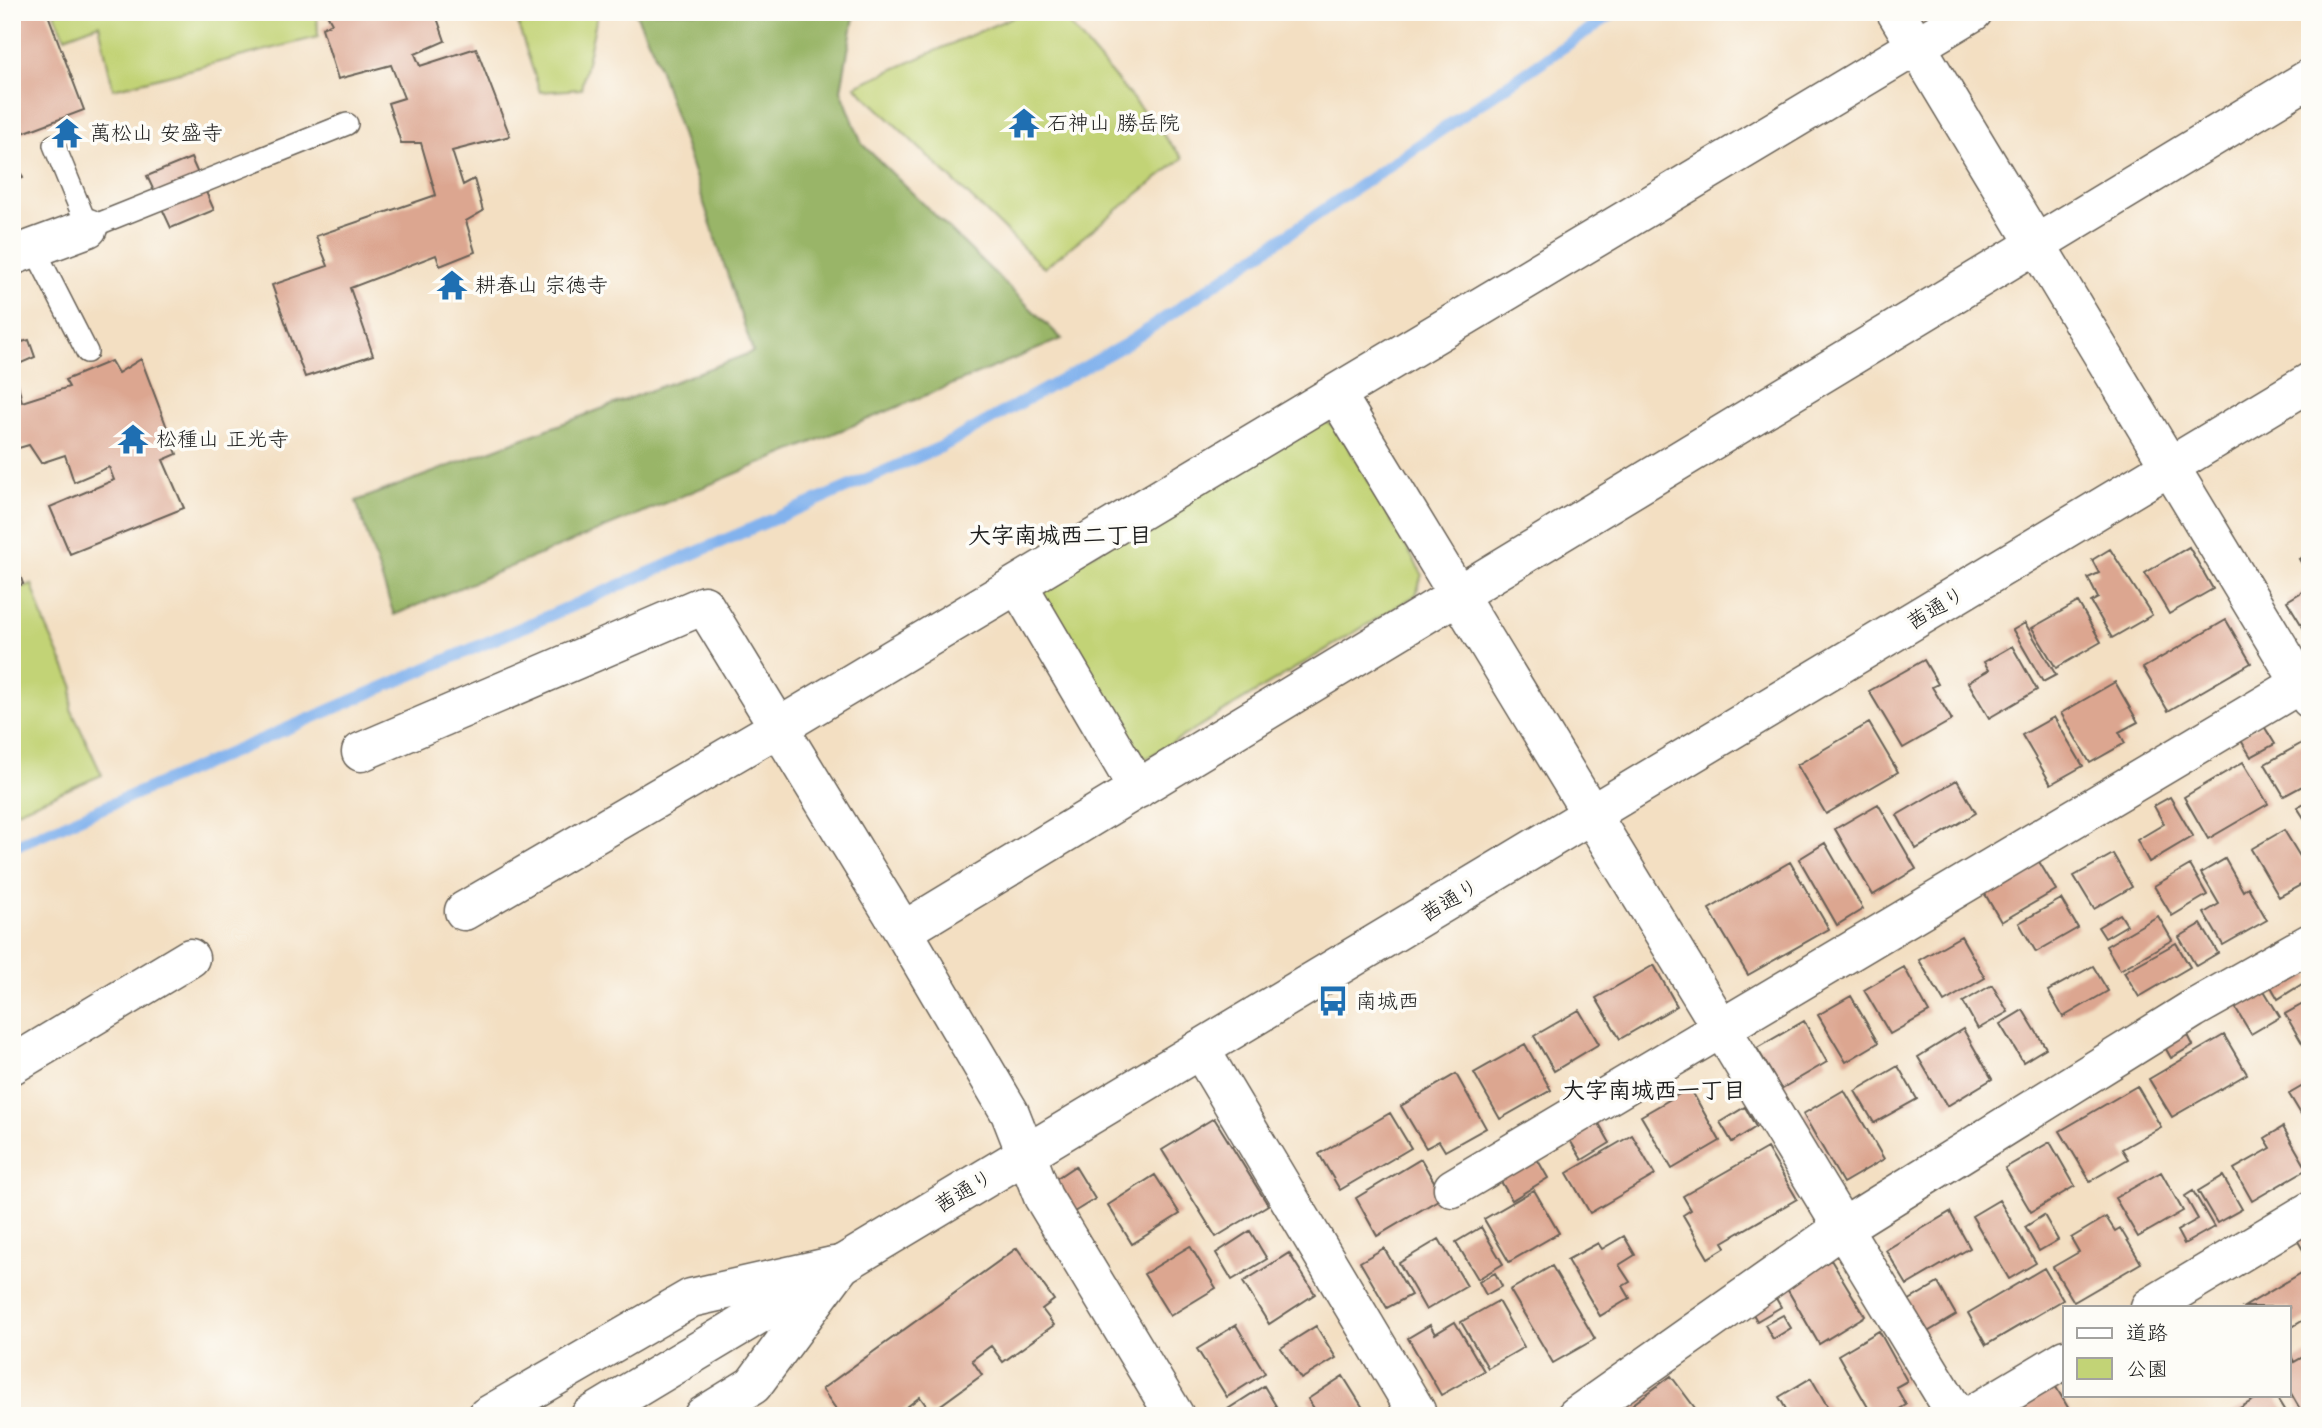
<svg xmlns="http://www.w3.org/2000/svg" width="2322" height="1428" viewBox="0 0 2322 1428" font-family="Mali,'Klee One',sans-serif">
	<rect width="100%" height="100%" fill="#fdfcf7"/>
	<filter id="ink" filterUnits="userSpaceOnUse"><feTurbulence type="fractalNoise" baseFrequency=".0143" numOctaves="2"/><feDisplacementMap in="SourceGraphic" scale="14" xChannelSelector="R" yChannelSelector="G"/><feConvolveMatrix kernelMatrix="1 2 1 2 8 2 1 2 1" color-interpolation-filters="sRGB"/></filter>
	<filter id="wash" filterUnits="userSpaceOnUse"><feTurbulence type="fractalNoise" baseFrequency=".00686" numOctaves="4" result="noise"/><feDisplacementMap in="SourceGraphic" scale="28" xChannelSelector="R" yChannelSelector="G"/><feGaussianBlur stdDeviation="1.57" result="paint"/><feColorMatrix in="noise" values="0 0 0 0 0 0 0 0 0 0 0 0 0 0 0 0 0 1.4 0 .05"/><feComposite in="paint" operator="in"/></filter>
	<g filter="url(#wash)">
		<rect width="100%" height="100%" fill="#f3dfc2"/>
		<path fill="#c2d376" stroke="#6f7849" stroke-width="2" d="M54,12H317L318,37L113,89L99,24L65,37Z
			M514,12H598L581,89L540,92Z
			M1024,12H1059L1183,158L1044,268L855,86Z
			M1320,419L1337,427L1422,574L1416,595L1147,758H1127L1041,602V585Z
			M32,584L45,624L73,685L71,709L102,775L12,813V590Z"/>
		<path fill="#99b567" stroke="#5a6842" stroke-width="2" d="M635,12H855L841,90L862,144L1062,339L394,615L356,501L753,352L654,52Z"/>
		<g fill="none" stroke-linecap="round" stroke-linejoin="round">
			<path stroke="#82b2ed" stroke-width="12" d="M12,847L941,447L1128,343L1615,12"/>
		</g>
		<g id="blocks">
			<path fill="#dca690" d="M12,12H47L84,110L12,137Z
				M326,12H435L445,41L415,54L420,66L476,48L510,136L452,151L463,185L474,179L483,211L466,221L475,252L440,266L436,255L350,288L373,355L305,377L272,285L328,266L316,236L436,195L421,143H401L388,103L404,98L391,65L338,79L322,28L332,23Z
				M12,153L23,178L12,182Z
				M191,158L214,210L171,228L147,176Z
				M18,332L22,342L29,340L35,357L14,366L22,402L69,387L65,380L111,361L118,373L141,359L177,454L163,460L184,508L70,554L50,507L114,480L109,467L74,482L65,455L41,463L29,445L12,450V334Z
				M2189,547L2213,589L2169,614L2145,573Z
				M2110,549L2152,615L2112,638L2091,602L2098,598L2088,578L2099,573L2092,560Z
				M12,551L23,584L12,588Z
				M2310,553V578L2299,559Z
				M2310,587V639L2287,601Z
				M2078,602L2101,642L2056,668L2032,628Z
				M2226,620L2251,663L2168,711L2143,668Z
				M2025,623L2056,675L2043,682L2013,630Z
				M2012,646L2037,690L1989,718L1968,682L1989,670L1984,662Z
				M1924,660L1938,684L1932,687L1952,720L1903,748L1869,691Z
				M2115,682L2138,722L2119,732L2125,743L2090,763L2061,713Z
				M2054,717L2083,766L2051,784L2022,735Z
				M1869,723L1898,772L1826,814L1797,765Z
				M2262,723L2275,744L2251,757L2239,737Z
				M2304,742L2310,752V782L2284,796L2265,764Z
				M2243,762L2268,804L2208,839L2184,797Z
				M1957,780L1976,813L1916,849L1897,815Z
				M2170,797L2193,836L2149,862L2137,840L2164,824L2154,806Z
				M2310,800V815L2304,818L2297,807Z
				M1878,804L1916,869L1873,895L1835,829Z
				M2284,830L2310,873V880L2279,897L2251,849Z
				M1825,843L1863,909L1837,925L1799,859Z
				M2113,854L2132,887L2094,909L2074,876Z
				M2035,855L2056,890L2001,922L1981,887Z
				M2225,859L2243,891L2248,887L2267,920L2223,945L2204,913L2219,904L2201,873Z
				M1790,862L1829,929L1748,975L1709,909Z
				M2190,865L2207,895L2172,916L2154,886Z
				M2061,899L2078,928L2036,952L2019,923Z
				M2120,914L2127,925L2105,938L2098,927Z
				M2158,916L2172,940L2120,970L2106,946Z
				M2201,924L2218,953L2196,966L2179,937Z
				M1961,936L1985,978L1944,1002L1919,960Z
				M2176,943L2190,967L2139,997L2124,972Z
				M2298,960L2310,979L2278,999L2266,978Z
				M1654,965L1677,1006L1620,1039L1596,998Z
				M2093,966L2108,991L2063,1017L2048,991Z
				M1904,967L1929,1012L1890,1034L1864,990Z
				M2257,979L2280,1017L2251,1034L2228,995Z
				M1992,985L2008,1012L1978,1029L1963,1002Z
				M1851,996L1878,1043L1846,1062L1818,1015Z
				M2303,1004L2310,1015V1046L2305,1048L2285,1014Z
				M1579,1010L1599,1044L1554,1071L1534,1036Z
				M2023,1010L2046,1048L2023,1062L2000,1024Z
				M1804,1021L1827,1062L1781,1089L1757,1048Z
				M1963,1029L1992,1079L1947,1106L1918,1057Z
				M2185,1029L2193,1045L2171,1058L2162,1042Z
				M2224,1035L2247,1074L2172,1117L2149,1079Z
				M1525,1044L1551,1090L1500,1119L1474,1073Z
				M1898,1066L1917,1099L1874,1123L1855,1091Z
				M1456,1074L1486,1128L1445,1151L1439,1141L1426,1148L1401,1106Z
				M2310,1082V1129L2289,1094Z
				M2137,1086L2161,1127L2122,1149L2128,1159L2090,1181L2060,1131Z
				M1690,1088L1720,1141L1672,1169L1641,1116Z
				M1844,1090L1884,1159L1843,1183L1803,1114Z
				M1745,1107L1756,1127L1732,1142L1720,1122Z
				M1390,1113L1411,1148L1340,1190L1319,1154Z
				M1214,1118L1268,1205L1216,1237L1162,1150Z
				M1597,1120L1610,1143L1582,1160L1568,1137Z
				M2283,1127L2307,1169L2252,1201L2234,1169L2271,1148L2265,1138Z
				M1632,1135L1655,1175L1590,1213L1567,1173Z
				M2050,1142L2075,1186L2031,1212L2005,1168Z
				M1767,1148L1797,1199L1723,1242L1726,1247L1708,1258L1683,1215L1691,1210L1683,1196Z
				M1536,1157L1548,1178L1512,1200L1499,1178Z
				M1421,1159L1443,1197L1377,1236L1356,1198Z
				M1075,1166L1095,1199L1074,1212L1054,1180Z
				M2161,1172L2183,1211L2138,1237L2115,1198Z
				M1155,1175L1180,1214L1132,1244L1108,1205Z
				M2223,1176L2242,1209L2217,1223L2198,1191Z
				M1534,1190L1559,1233L1509,1262L1484,1219Z
				M2193,1191L2214,1227L2184,1244L2177,1231L2198,1219L2185,1196Z
				M1999,1200L2036,1263L2009,1279L1972,1216Z
				M1950,1212L1970,1248L1907,1285L1886,1250Z
				M2044,1215L2058,1240L2039,1251L2025,1227Z
				M2106,1217L2115,1231L2120,1228L2141,1263L2074,1302L2053,1267L2079,1252L2071,1238Z
				M2310,1218V1253L2306,1255L2291,1229Z
				M1481,1227L1503,1264L1478,1279L1456,1242Z
				M1250,1231L1267,1259L1232,1280L1216,1253Z
				M1624,1236L1635,1255L1619,1265L1630,1282L1623,1286L1630,1298L1600,1316L1567,1260L1598,1243L1602,1249Z
				M1439,1239L1467,1286L1426,1310L1399,1263Z
				M1190,1246L1216,1288L1170,1316L1144,1274Z
				M1017,1248L1054,1300L1042,1309L1054,1325L1003,1362L991,1346L972,1360L982,1375L931,1412L920,1397L895,1416H841L822,1389Z
				M1384,1248L1411,1295L1387,1308L1360,1262Z
				M1289,1253L1315,1294L1269,1324L1243,1282Z
				M1831,1260L1865,1316L1819,1344L1786,1287Z
				M1552,1266L1595,1339L1553,1363L1510,1290Z
				M2044,1268L2063,1300L1986,1345L1968,1313Z
				M2303,1272L2310,1284V1316L2289,1329V1307H2244Z
				M1495,1273L1502,1286L1486,1295L1479,1282Z
				M1938,1283L1956,1315L1924,1334L1906,1302Z
				M1770,1288L1781,1307L1757,1321L1746,1302Z
				M1498,1301L1524,1347L1488,1368L1461,1322Z
				M1783,1315L1791,1328L1773,1339L1765,1325Z
				M1455,1322L1484,1371L1441,1395L1408,1338L1430,1325L1435,1334Z
				M1236,1325L1265,1373L1227,1397L1197,1349Z
				M1316,1326L1336,1358L1301,1379L1281,1348Z
				M1879,1331L1907,1381L1896,1387L1906,1405L1888,1416H1873L1838,1355Z
				M2289,1352L2294,1362L2310,1353V1414L2307,1416H2304L2289,1390Z
				M1343,1376L1368,1416H1319L1308,1399Z
				M1671,1376L1701,1416H1617Z
				M2050,1377L2073,1416H2024L2013,1398Z
				M1811,1378L1833,1416H1790L1779,1397Z
				M1264,1386L1282,1416H1217Z
				M2262,1395H2275L2288,1416H2226Z"/>
		</g>
	</g>
	<g filter="url(#ink)">
		<use href="#blocks" fill-opacity="0" stroke="#676056" stroke-width="2"/>
		<g fill="none" stroke-linecap="round" stroke-linejoin="round">
			<g stroke="#676056" stroke-width="24">
				<path id="service" d="M54,145L88,228L347,124
					M34,248L87,352"/>
			</g>
			<g stroke="#676056" stroke-width="41">
				<path id="minor" d="M1896,12L2310,699
					M12,256L88,228
					M1336,394L1957,1416
					M1018,585L1138,789
					M361,752L704,605L903,931L1010,1113L1043,1197L1175,1416
					M464,911L779,727L1973,12
					M903,931L2310,78
					M1200,1049L1416,1411
					M12,1065L190,958
					M1453,1188L2310,678
					M2150,1307L2310,1211
					M487,1416L691,1298L833,1266
					M703,1416L753,1385L842,1264
					M1576,1416L1842,1228L2193,1009L2310,943
					M1970,1416L2065,1359"/>
			</g>
			<g stroke="#676056" stroke-width="41">
				<path id="tertiary" d="M590,1416L2310,382"/>
			</g>
			<use href="#service" stroke="#fff" stroke-width="21"/>
			<use href="#minor" stroke="#fff" stroke-width="38"/>
			<use href="#tertiary" stroke="#fff" stroke-width="38"/>
		</g>
	</g>
	<defs>
		<g id="temple-bare" transform="scale(2.415)"><path d="M0-6L5-2H3V0L6.5 2.5H4V6H1.5V3h-3V6H-4V2.5H-6.5L-3 0V-2H-5Z" fill="#1f6fb2" stroke="#fdfcf7" stroke-width="2.5" paint-order="stroke"/></g>
		<g id="bus-bare" transform="scale(2.415)"><path d="M-5-6H5V4H4V6H2V4H-2V6H-4V4H-5ZM-3.5-4V0h7V-4ZM-3.5 1.2v1.5H-2V1.2ZM2 1.2v1.5H3.5V1.2Z" fill="#1f6fb2" stroke="#fdfcf7" stroke-width="2.5" paint-order="stroke"/></g>
	</defs>
	<g fill-rule="evenodd">
		<use href="#temple-bare" x="1024" y="123"/>
		<use href="#temple-bare" x="67" y="133"/>
		<use href="#temple-bare" x="452" y="285"/>
		<use href="#temple-bare" x="133" y="439"/>
		<use href="#bus-bare" x="1333" y="1001"/>
	</g>
	<g text-anchor="middle" stroke-width="7" stroke-linejoin="round" paint-order="stroke">
		<g font-size="21" fill="#1c1c1c" stroke="#fdfcf7" text-anchor="start">
			<text x="1047" y="130">石神山 勝岳院</text>
			<text x="90" y="140">萬松山 安盛寺</text>
			<text x="475" y="292">耕春山 宗徳寺</text>
			<text x="156" y="446">松種山 正光寺</text>
			<text x="1356" y="1008">南城西</text>
		</g>
		<g font-size="21" fill="#1c1c1c" stroke="#fdfcf7">
			<text transform="translate(1936 608) rotate(-31)" y="7">茜通り</text>
			<text transform="translate(1450 900) rotate(-31)" y="7">茜通り</text>
			<text transform="translate(964 1191) rotate(-31)" y="7">茜通り</text>
		</g>
		<g font-size="23" font-weight="bold" fill="#1c1c1c" stroke="#fdfcf7">
			<text x="1060" y="543">大字南城西二丁目</text>
			<text x="1654" y="1098">大字南城西一丁目</text>
		</g>
	</g>
	<rect width="2322" height="1428" fill="none" stroke="#fdfcf7" stroke-width="42"/>
	<rect x="2063" y="1306" width="228" height="91" fill="#fdfcf7" stroke="#a3a29f" stroke-width="2"/>
	<rect x="2077" y="1328" width="35" height="10" fill="#ffffff" stroke="#a3a29f" stroke-width="2"/>
	<text x="2126" y="1340" font-size="21" fill="#1c1c1c">道路</text>
	<rect x="2077" y="1358" width="35" height="21" fill="#c2d376" stroke="#a3a29f" stroke-width="2"/>
	<text x="2126" y="1376" font-size="21" fill="#1c1c1c">公園</text>
</svg>
